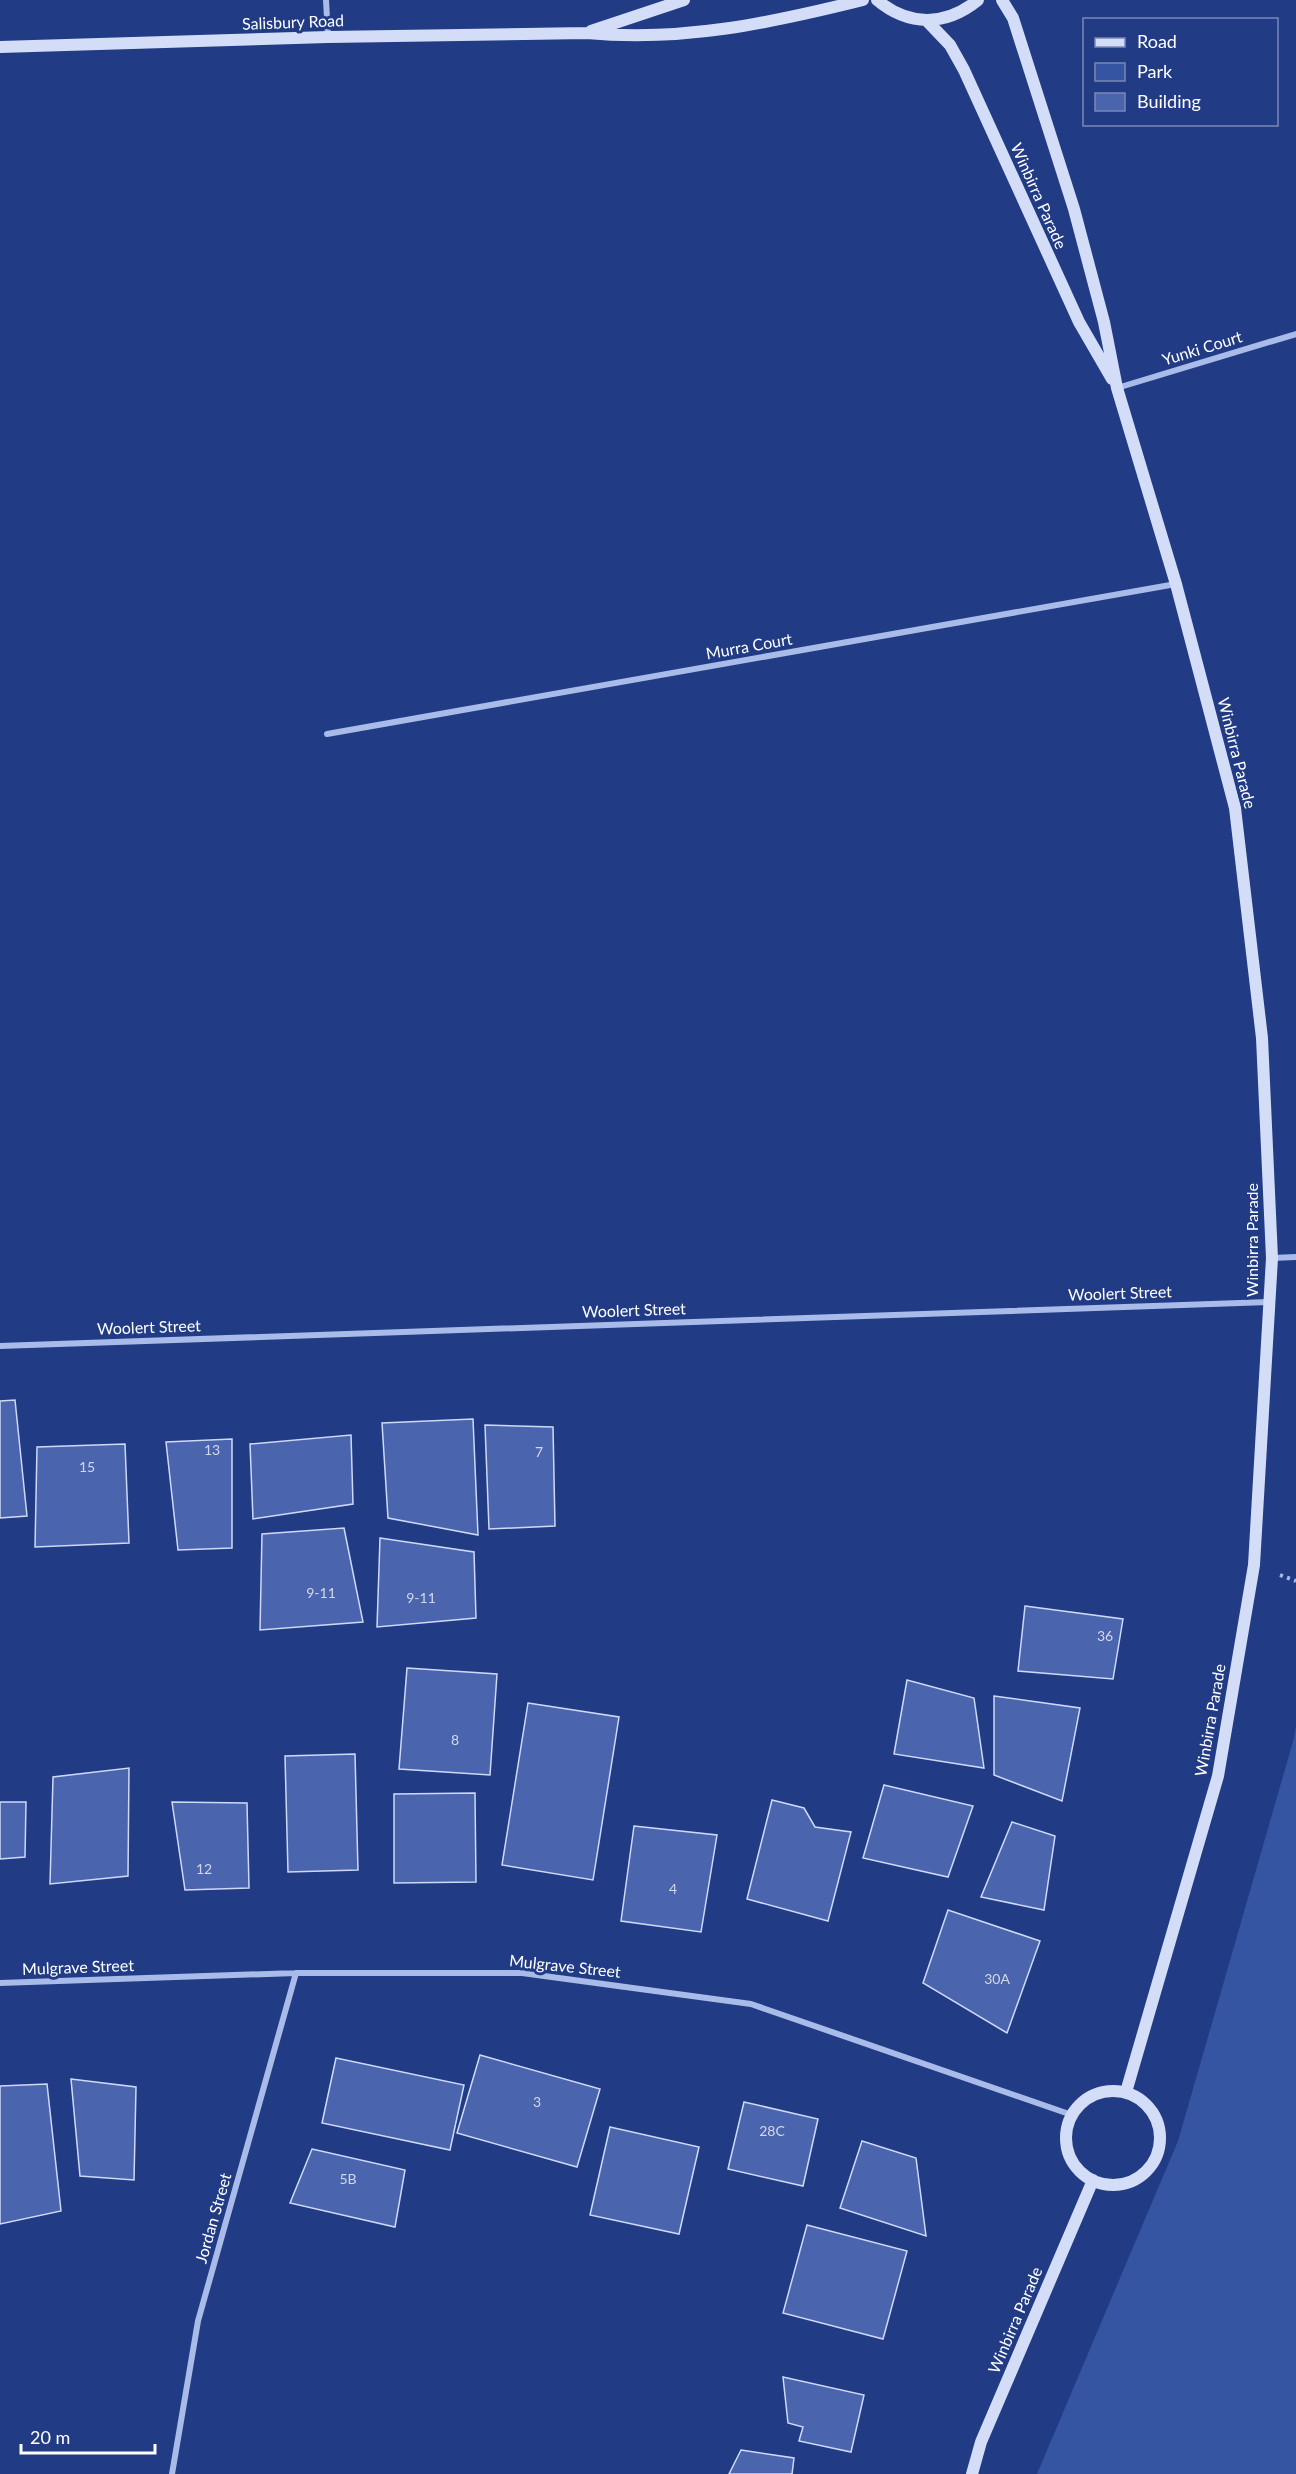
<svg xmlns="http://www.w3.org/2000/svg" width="1296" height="2474" viewBox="0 0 1296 2474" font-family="Lato,sans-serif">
	<rect width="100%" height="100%" fill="#213b84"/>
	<path fill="#3554a2" d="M1296,1726V2474H1037L1178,2141L1294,1738Z"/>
	<path fill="#4a65ad" stroke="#ced9f7" stroke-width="1.5" d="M15,1400L27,1516L0,1518V1401Z
		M473,1419L478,1535L388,1518L382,1423Z
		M485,1425L553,1427L555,1526L489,1529Z
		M351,1435L353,1504L253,1519L250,1444Z
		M232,1439V1548L178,1550L166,1442Z
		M125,1444L129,1543L35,1547L37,1447Z
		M344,1528L363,1622L260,1630L262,1534Z
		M380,1538L474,1552L476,1618L377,1627Z
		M1025,1606L1123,1619L1113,1679L1018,1671Z
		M407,1668L497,1674L490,1775L399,1769Z
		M907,1680L974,1698L984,1768L894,1754Z
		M994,1696L1080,1708L1062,1801L994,1775Z
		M528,1703L619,1717L593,1880L502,1865Z
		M355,1754L358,1870L288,1872L285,1756Z
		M129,1768L128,1876L50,1884L53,1777Z
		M884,1785L973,1806L948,1877L863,1858Z
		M475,1793L476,1882L394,1883V1794Z
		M772,1800L804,1808L815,1827L851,1832L828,1921L747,1899Z
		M0,1802H26L25,1857L0,1859Z
		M172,1802L247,1803L249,1888L185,1890Z
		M1012,1822L1055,1836L1044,1910L981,1897Z
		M634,1826L717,1835L701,1932L621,1921Z
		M948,1910L1040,1941L1007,2033L923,1983Z
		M480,2055L600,2089L577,2167L457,2133Z
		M336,2058L464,2085L450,2150L322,2123Z
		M71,2079L136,2087L134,2180L80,2176Z
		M47,2084L61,2211L0,2224V2086Z
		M744,2102L818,2119L803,2186L728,2169Z
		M610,2127L699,2147L679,2234L590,2215Z
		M862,2141L916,2158L926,2236L840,2208Z
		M312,2149L405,2170L395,2227L290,2203Z
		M807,2225L907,2251L883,2339L783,2313Z
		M783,2377L864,2395L851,2452L799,2441L803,2427L788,2423Z
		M741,2450L794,2458L792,2474H729Z"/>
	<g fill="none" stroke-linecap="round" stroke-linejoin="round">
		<path stroke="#a9bbe9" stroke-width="4" stroke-dasharray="3 4.5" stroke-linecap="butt" d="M1280,1575L1296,1581"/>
		<path stroke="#a9bbe9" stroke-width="6" d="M326,0L328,37
			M1117,388L1296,334
			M327,734L1176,584
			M1272,1258L1296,1257
			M0,1346L1269,1302
			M0,1983L296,1973H522L751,2004L1072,2115
			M172,2474L198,2321L296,1973"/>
		<path stroke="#d4ddf7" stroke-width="12" d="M877,0C909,27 946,26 978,0
			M1002,0L1013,18L1074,209L1104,322L1117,388L1176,584L1235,808L1262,1038L1272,1258L1254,1565L1218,1776L1126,2092
			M928,22L950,45L964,70L1079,322L1112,379
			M591,31L684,0
			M0,47L328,37L587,33C682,42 771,23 863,0
			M1066 2138a47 47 0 1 1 94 0a47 47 0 1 1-94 0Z
			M972,2474L981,2442L1093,2180"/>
	</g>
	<g text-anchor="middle" stroke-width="6" stroke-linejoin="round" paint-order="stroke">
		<g font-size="14" fill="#d2d8ea">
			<text x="212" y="1455">13</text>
			<text x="539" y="1457">7</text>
			<text x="87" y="1472">15</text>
			<text x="321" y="1598">9-11</text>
			<text x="421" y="1603">9-11</text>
			<text x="1105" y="1641">36</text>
			<text x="455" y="1745">8</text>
			<text x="204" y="1874">12</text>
			<text x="673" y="1894">4</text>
			<text x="997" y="1984">30A</text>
			<text x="537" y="2107">3</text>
			<text x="772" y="2136">28C</text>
			<text x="348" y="2184">5B</text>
		</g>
		<g font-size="16" fill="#fff" stroke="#213b84">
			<text transform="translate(293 22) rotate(-2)" y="6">Salisbury Road</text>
			<text transform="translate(1039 196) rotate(66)" y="6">Winbirra Parade</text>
			<text transform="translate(1202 348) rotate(-17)" y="6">Yunki Court</text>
			<text transform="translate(749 646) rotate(-10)" y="6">Murra Court</text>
			<text transform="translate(1237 753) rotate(76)" y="6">Winbirra Parade</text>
			<text transform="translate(1252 1240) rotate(-90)" y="6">Winbirra Parade</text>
			<text transform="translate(1120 1293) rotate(-2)" y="6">Woolert Street</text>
			<text transform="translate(634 1310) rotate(-2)" y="6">Woolert Street</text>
			<text transform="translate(149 1327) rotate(-2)" y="6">Woolert Street</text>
			<text transform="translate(1210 1720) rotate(-80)" y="6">Winbirra Parade</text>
			<text transform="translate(565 1966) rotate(6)" y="6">Mulgrave Street</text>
			<text transform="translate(78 1967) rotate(-2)" y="6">Mulgrave Street</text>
			<text transform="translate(213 2218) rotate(-74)" y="6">Jordan Street</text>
			<text transform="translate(1015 2320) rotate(-67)" y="6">Winbirra Parade</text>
		</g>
	</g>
	<rect x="1083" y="18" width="195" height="108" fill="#213b84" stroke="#7a89b5" stroke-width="1.5"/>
	<rect x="1095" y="38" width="30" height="9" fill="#d4ddf7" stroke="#7a89b5" stroke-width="1.5"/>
	<text x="1137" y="48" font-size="18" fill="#ffffff">Road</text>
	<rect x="1095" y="63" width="30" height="18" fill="#3554a2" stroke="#7a89b5" stroke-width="1.5"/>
	<text x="1137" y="78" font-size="18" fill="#ffffff">Park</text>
	<rect x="1095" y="93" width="30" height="18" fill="#4a65ad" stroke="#7a89b5" stroke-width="1.5"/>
	<text x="1137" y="108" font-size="18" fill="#ffffff">Building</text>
	<path d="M21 2444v9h134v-9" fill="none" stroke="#ffffff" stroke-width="3"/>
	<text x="30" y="2444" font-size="18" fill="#ffffff" stroke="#213b84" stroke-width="4.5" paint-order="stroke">20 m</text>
</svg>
